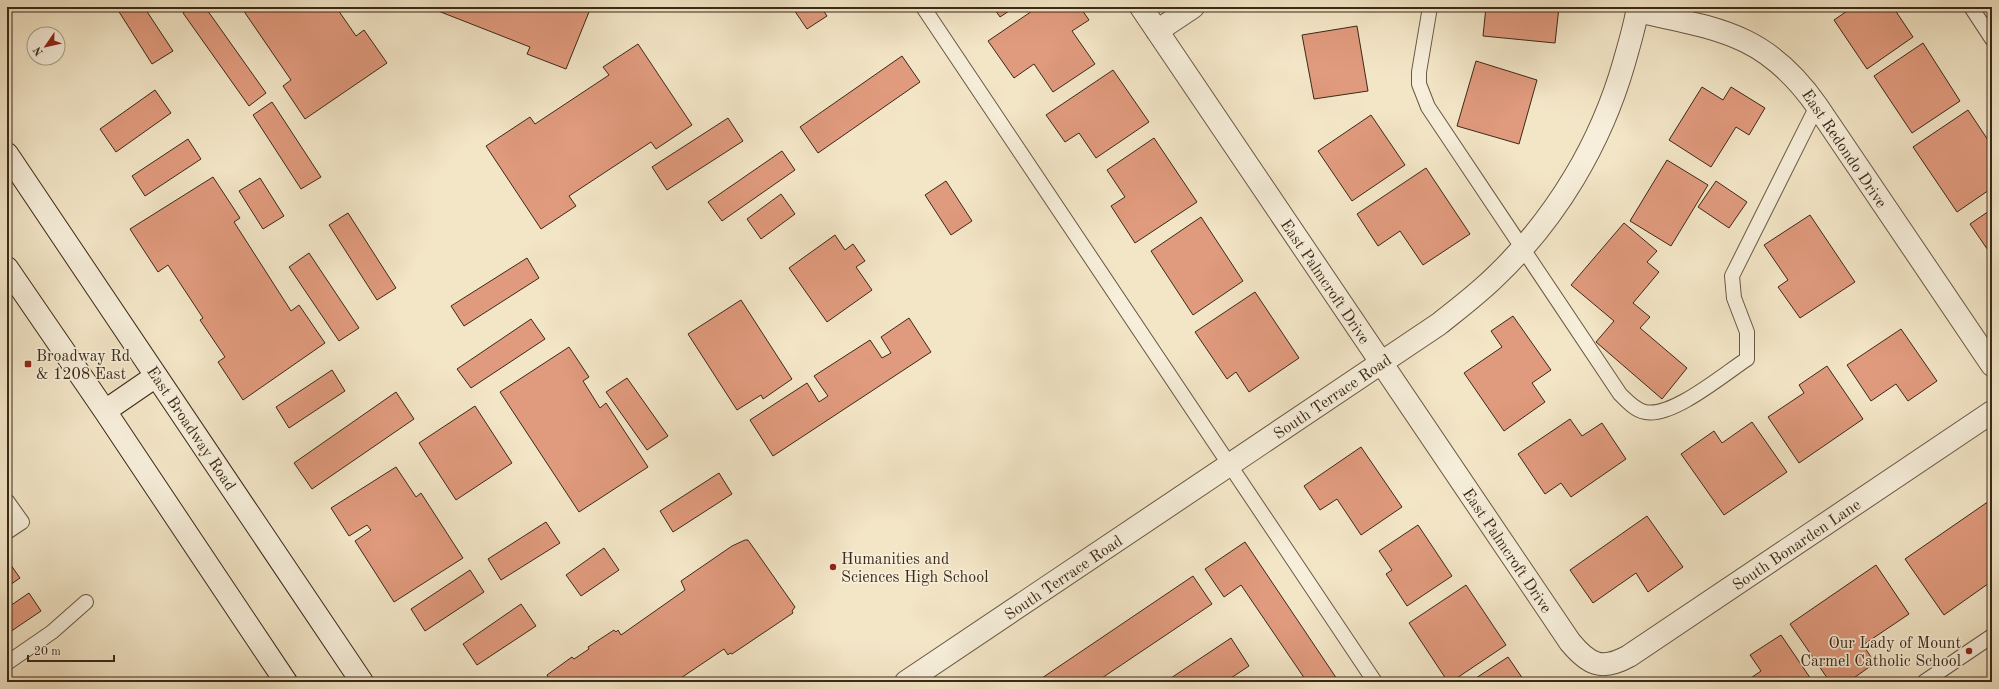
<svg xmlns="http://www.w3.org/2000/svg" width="1999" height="689" viewBox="0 0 1999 689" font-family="'Old Standard TT',serif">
	<rect width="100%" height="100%" fill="#f3e6c7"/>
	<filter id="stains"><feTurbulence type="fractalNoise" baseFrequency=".005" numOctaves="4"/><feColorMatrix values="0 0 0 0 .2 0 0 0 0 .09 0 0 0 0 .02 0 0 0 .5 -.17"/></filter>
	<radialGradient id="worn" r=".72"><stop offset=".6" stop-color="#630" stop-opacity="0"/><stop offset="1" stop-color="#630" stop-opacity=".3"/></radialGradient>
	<path fill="#e09a7d" stroke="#3b2917" d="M116,7H144L173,51L152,64Z
		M191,7H205L266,93L249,106L183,13Z
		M241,7H336L356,36L364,30L387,63L305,119L283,86L291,80Z
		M428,7H591L566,69L527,54L530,47Z
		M792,7H821L827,16L807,29Z
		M993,7H1015L1000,17Z
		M1038,7H1080L1089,20L1072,31L1095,64L1053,92L1034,64L1014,78L988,41Z
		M1486,7H1559L1555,43L1483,36Z
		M1853,7H1893L1913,37L1867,69L1834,20Z
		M1357,26L1368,91L1314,99L1302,35Z
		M1923,43L1960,101L1912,133L1874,76Z
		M638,44L692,125L656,149L651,142L569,196L576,206L541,229L486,146L530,117L535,124L609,75L603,67Z
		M902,56L920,82L818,153L800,127Z
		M1476,61L1537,80L1519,144L1457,126Z
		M1113,70L1149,122L1096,158L1079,133L1065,142L1046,115Z
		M1702,87L1723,100L1731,87L1765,108L1749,135L1736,127L1711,167L1669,140Z
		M155,90L171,113L116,152L100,129Z
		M272,102L321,177L301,189L253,115Z
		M1968,110L1992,146V188L1957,212L1913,147Z
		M1371,115L1405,165L1352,201L1318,151Z
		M728,118L743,141L667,190L652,167Z
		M1154,138L1197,202L1135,243L1111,206L1125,197L1107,170Z
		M188,139L201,159L145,196L132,176Z
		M782,151L795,170L722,221L708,202Z
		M1667,160L1708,185L1671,246L1630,221Z
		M1426,168L1470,234L1423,265L1400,231L1378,246L1357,214Z
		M213,177L240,218L234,222L291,311L299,305L325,343L243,400L218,362L225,357L200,320L203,318L168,265L158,272L130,229Z
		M260,178L284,216L263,229L239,191Z
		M946,181L972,221L951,235L925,195Z
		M1716,181L1747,202L1729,228L1698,207Z
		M781,194L795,214L761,239L747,219Z
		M1992,209V256L1970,224Z
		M348,213L396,288L377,300L329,225Z
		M1810,215L1855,282L1800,318L1778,287L1788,280L1764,245Z
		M1201,217L1243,281L1193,315L1151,251Z
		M1624,223L1657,251L1647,262L1659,272L1633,303L1650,317L1640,328L1687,368L1662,399L1596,342L1614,321L1571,285Z
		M835,235L845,250L853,244L865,261L856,267L872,290L827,322L789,268Z
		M309,253L359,328L339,341L289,267Z
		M527,258L539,278L464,326L451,306Z
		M1255,292L1299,358L1249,392L1236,372L1227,379L1195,332Z
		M741,300L792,379L763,399L761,395L737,410L688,334Z
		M1513,316L1551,370L1532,383L1545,402L1504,431L1464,373L1502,347L1491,331Z
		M909,318L931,352L773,456L750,420L807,383L819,402L828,396L814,376L870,340L882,358L891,353L881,337Z
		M531,319L545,339L471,388L457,369Z
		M1901,329L1937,381L1908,401L1896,384L1871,401L1847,365Z
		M569,347L589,377L583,381L600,408L606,403L648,467L579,512L500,392Z
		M1827,366L1863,419L1799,463L1768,417L1804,393L1799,385Z
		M332,370L345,391L289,428L276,407Z
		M627,378L668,436L647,450L606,392Z
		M396,392L414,419L312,489L294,463Z
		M475,406L512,463L456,500L419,443Z
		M1570,419L1582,436L1602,423L1626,459L1571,497L1561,483L1545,494L1518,454Z
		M1752,422L1787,472L1724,515L1681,454L1714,431L1722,443Z
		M1361,447L1402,507L1361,535L1337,499L1320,510L1304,486Z
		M396,467L416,497L421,493L463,558L394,602L355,541L371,530L367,525L349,536L331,508Z
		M719,473L732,494L673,532L660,511Z
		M1992,499V581L1944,615L1905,559Z
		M1647,516L1683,567L1648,592L1636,573L1593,603L1570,570Z
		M546,522L560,543L501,580L488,559Z
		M1418,525L1452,576L1407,606L1386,574L1392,570L1379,551Z
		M745,540H748L795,607L792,611L793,613L732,654L730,653L728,655L724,649L675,682H548L546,678L548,677L547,675L572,657L574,659L589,649L588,647L614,630L616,632L618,630L621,635L685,590L681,581L732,546Z
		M1245,542L1339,682H1307L1241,585L1224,597L1205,569Z
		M604,548L619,570L581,596L566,575Z
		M8,561L20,578L7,587V562Z
		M1876,565L1909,614L1863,645L1875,663L1848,682H1830L1790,624Z
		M470,570L484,592L425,631L411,609Z
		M1193,576L1212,604L1096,682H1036Z
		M1466,585L1506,645L1451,682H1448L1409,623Z
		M29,593L41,611L7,634V608Z
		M521,604L536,626L477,665L463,644Z
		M1781,635L1813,682H1745L1761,671L1750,655Z
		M1231,638L1249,666L1225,682H1165Z
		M1508,657L1525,682H1470Z"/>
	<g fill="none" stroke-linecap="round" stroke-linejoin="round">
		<g stroke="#695843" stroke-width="16">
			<path id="service" d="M923,7L1375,682
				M1430,7L1419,72V84L1428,107L1620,394C1627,401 1635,410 1645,412C1672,418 1724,374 1747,359V332L1734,298L1732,276L1817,106
				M1971,7L1992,39
				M7,501L22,522L7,532
				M7,663L52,632L86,602
				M1924,682L1992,636"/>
		</g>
		<g stroke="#695843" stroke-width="24">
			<path id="minor" d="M1141,7L1570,642C1589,665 1602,671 1629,656L1992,412
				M1637,11C1718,29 1766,33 1817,106L1992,365
				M1157,31L1193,7
				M906,682L1439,324C1459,308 1479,293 1497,275C1557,217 1601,143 1624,63C1629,45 1635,26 1638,7"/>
		</g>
		<g stroke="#3b2917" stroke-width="24">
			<path id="secondary" d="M7,154L362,682
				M7,268L105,411L286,682
				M105,411L156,376"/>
		</g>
		<use href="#service" stroke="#f7efdb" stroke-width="14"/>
		<use href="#minor" stroke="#f7efdb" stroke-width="22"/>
		<use href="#secondary" stroke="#f7efdb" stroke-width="22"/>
	</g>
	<g fill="#8f2418" stroke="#f7efdb" stroke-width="1.5">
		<rect x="24" y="360" width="8" height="8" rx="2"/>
		<circle cx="833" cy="567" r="4"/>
		<circle cx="1969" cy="651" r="4"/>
	</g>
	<g text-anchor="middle" stroke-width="3.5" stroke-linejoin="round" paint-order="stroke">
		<g font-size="16" fill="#3b2917" stroke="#f7efdb">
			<text transform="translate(1845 148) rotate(56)" y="6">East Redondo Drive</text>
			<text transform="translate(1326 281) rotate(56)" y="6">East Palmcroft Drive</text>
			<text transform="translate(1332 396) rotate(-34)" y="6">South Terrace Road</text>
			<text transform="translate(192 428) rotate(56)" y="6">East Broadway Road</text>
			<text transform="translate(1796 544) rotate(-34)" y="6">South Bonarden Lane</text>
			<text transform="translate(1508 550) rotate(56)" y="6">East Palmcroft Drive</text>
			<text transform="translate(1063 577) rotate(-34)" y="6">South Terrace Road</text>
		</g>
		<g font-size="16" fill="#3b2917" stroke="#f7efdb" text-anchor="start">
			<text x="36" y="361">Broadway Rd<tspan x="36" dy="18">&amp; 1208 East</tspan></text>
			<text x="841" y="564">Humanities and<tspan x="841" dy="18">Sciences High School</tspan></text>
			<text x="1961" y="648" text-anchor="end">Our Lady of Mount<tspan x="1961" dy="18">Carmel Catholic School</tspan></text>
		</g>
	</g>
	<rect width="1999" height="689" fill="none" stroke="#f3e6c7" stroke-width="24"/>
	<rect x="8" y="8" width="1983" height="673" fill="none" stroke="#3b2917" stroke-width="2"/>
	<rect x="12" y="12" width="1975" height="665" fill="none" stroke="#3b2917"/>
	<g transform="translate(46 46) rotate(236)"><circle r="19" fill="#f7efdb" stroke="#aca08d"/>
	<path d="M0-3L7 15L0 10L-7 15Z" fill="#8f2418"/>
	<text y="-6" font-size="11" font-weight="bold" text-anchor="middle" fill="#3b2917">N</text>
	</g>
	<path d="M28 655v6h86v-6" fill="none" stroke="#3b2917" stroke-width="2"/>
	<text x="34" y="655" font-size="12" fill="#3b2917" stroke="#f7efdb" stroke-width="3" paint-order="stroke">20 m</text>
	<rect width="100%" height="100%" filter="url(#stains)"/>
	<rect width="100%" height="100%" fill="url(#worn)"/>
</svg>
